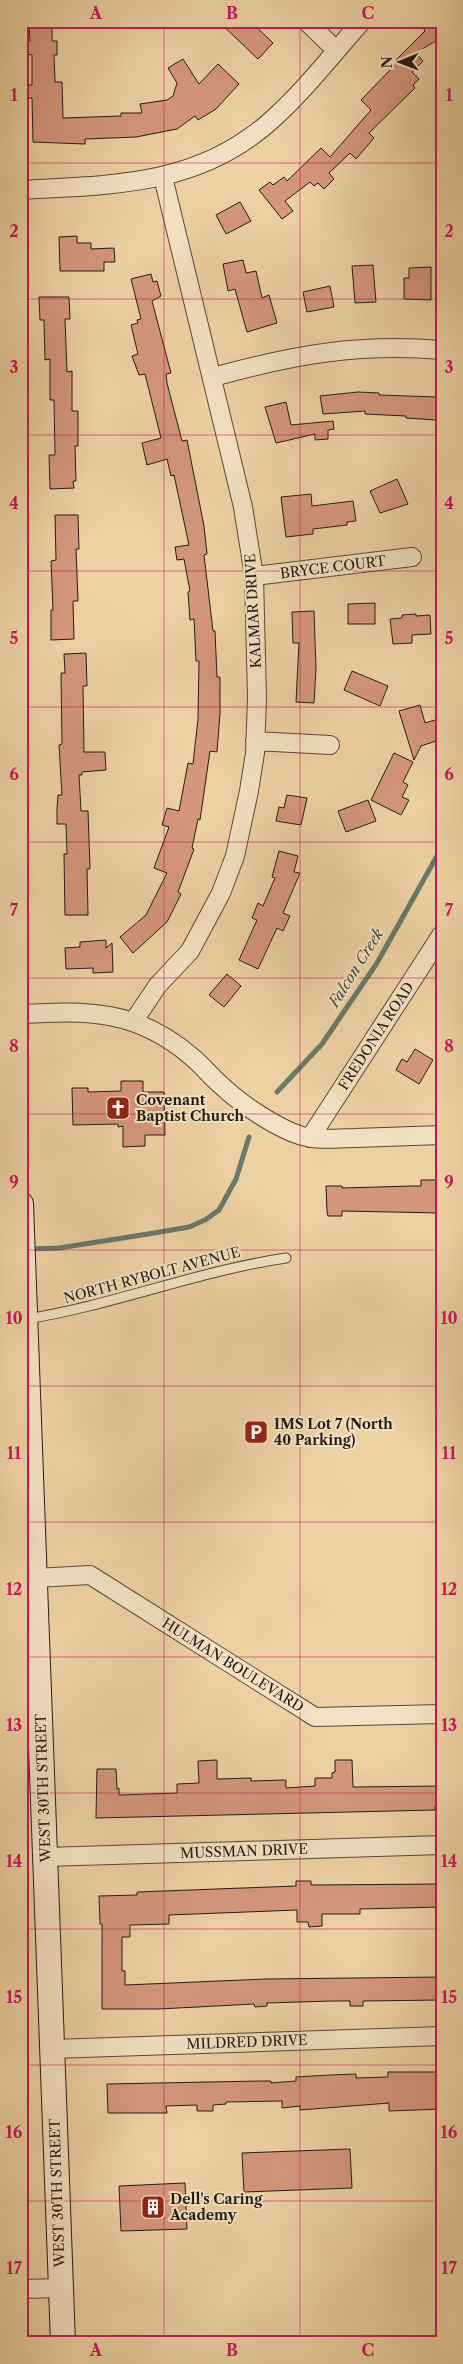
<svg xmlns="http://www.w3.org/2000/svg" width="463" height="2364" viewBox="0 0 463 2364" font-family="'Libre Caslon Text',serif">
	<rect width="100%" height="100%" fill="#eed1a3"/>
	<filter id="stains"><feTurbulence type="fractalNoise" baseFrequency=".004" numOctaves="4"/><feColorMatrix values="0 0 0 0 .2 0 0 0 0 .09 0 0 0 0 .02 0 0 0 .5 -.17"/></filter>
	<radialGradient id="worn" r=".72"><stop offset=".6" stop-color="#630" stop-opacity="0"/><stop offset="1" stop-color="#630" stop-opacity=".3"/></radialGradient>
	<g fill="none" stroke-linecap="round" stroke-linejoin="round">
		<path stroke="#6a796a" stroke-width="5" d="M277,1092L322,1044L377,963L442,847
			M29,1249L59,1248L148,1234L189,1227L205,1220L219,1210L236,1179L249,1137"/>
	</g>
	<path fill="#d5977c" stroke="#231b12" d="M218,21H250L273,43L258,59Z
		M419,21H442V37L416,53L423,61L412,72L419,79L413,85L415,88L369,133L374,138L356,159L350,153L329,173L334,179L324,189L318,183L314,186L310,182L285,201L293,211L282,219L259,190L270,182L273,185L284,177L287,181L321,148L330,157L371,110L361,100L392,68L390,66L425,31Z
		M52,25V41H57V55H54L55,82H62L63,118L121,116V113H142L140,104L167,100L173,96L177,83L168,68L183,59L199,84L218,64L239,84L216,109L198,120L195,116L177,129L136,137L85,139V144L33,142L32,98H28V85H32V55L26,54L25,41H30L29,26Z
		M240,202L251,221L226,234L216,215Z
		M77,236V243H91V249L114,248L115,262H104V271H60L59,237Z
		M243,260L246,273L256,271L262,298L269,295L277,323L247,332L235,289L228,291L223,264Z
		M373,265L376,302L355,303L352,266Z
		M431,267V300L404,299V278H409V268Z
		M151,274L153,282L157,281L161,296L152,301L171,373L166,374L167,383L182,441L187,440L204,526L207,554L204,555L213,631H215L217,677H220V713L217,752L210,751L200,820L198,819L192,848L194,849L178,892L181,894L167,922L133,953L120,937L146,915L167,873L154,868L169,827L162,825L167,808L179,811L188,763L193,764L198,719L199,661H196L194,619L190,620L188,592L190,591L184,559L177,560L175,547L189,545L174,475L171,476L167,459L147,465L142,443L161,438L145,374L139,375L132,356L138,354L131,325L138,323L137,320L141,319L131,279Z
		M330,286L334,307L307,312L303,292Z
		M39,297H69L70,319H65L67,372L72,371V411H78V446H75L76,481H73L74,488L50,489L49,455H55L54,400H50V359L45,360L44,320H40Z
		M358,392L379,393V395L438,397L436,420L406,418V416L365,414V411L323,414L320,396Z
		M286,402L291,425L333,421L334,429L328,430V439L315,440V434L276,443L265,407Z
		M397,479L408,504L380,513L370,491Z
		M311,494L312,506L353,501L356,521L347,522V525L313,529V534L286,537L281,497Z
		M55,515H78L79,549H76L78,601H73L74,639L51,640V610H53L51,561L56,560Z
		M375,603V624H348V604Z
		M314,611L316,669L314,703L296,702L299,643H293L292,612Z
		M416,614V616L430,615L431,634L412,635V643L393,644L390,619L402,618V615Z
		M86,653L87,686H83L84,752H105L106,770L82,772V775H79L81,811H88L90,869H87L88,915H65L64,854H67L66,824H57V808L58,795H62L59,745L62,744L61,673H65L64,654Z
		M352,671L388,686L380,706L344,690Z
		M420,705L425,723L442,718V739L421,746L414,760L399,711Z
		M394,753L413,762L403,782L408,785L402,797L409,800L401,815L371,800Z
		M287,795L307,798L301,825L276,821L279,807L284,808Z
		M368,800L376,821L346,832L338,811Z
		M279,851L298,856L294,872L300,873L283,913L290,916L283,931L277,928L258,969L239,960L257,920L252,918L258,903L263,906L275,878L272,877Z
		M106,940V948L112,943L113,972L93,973V968L66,969L65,948L80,947V942Z
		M227,974L241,986L224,1007L209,995Z
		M415,1049L433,1060L419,1084L396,1070L402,1059L407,1062Z
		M121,1081H143V1092H164L165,1135H145V1146L123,1147V1126L118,1127V1124L73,1125L72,1088H88V1092L121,1091Z
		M421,1180H437V1185H442V1213L342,1211V1216H328L327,1212L326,1186H342V1188L413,1186H421Z
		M217,1760V1779L251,1778V1781L286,1780V1788L315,1786V1778H332V1773L335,1772V1760H352L353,1787L442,1786V1806H435V1810L96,1818L97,1769H116L117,1789L119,1788V1795L177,1793V1784L199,1783L198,1761Z
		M296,1881H311V1885L442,1884V1907L360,1909V1914H322V1926L309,1927L308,1922H297V1910L169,1915V1924L130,1925V1937H122V1971H125V1985L266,1979L442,1977V2000L363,2001V2006H350V2001H332L267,2003V2006L255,2007L254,2004L159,2009H102V1924H100L99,1896L137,1895V1892L296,1886Z
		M388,2072H442V2109L389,2111V2103L300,2110V2106L282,2108V2101L226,2102V2104L213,2105V2111H197V2105L166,2106L167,2113H108L107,2084L260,2081H271V2083L296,2081V2077L330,2075L356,2074V2078L388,2077Z
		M350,2149L352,2188L244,2192L242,2153Z
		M185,2183L187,2229L121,2231L119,2186Z"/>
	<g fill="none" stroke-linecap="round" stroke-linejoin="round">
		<g stroke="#564836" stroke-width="11">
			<path id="service" d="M26,1319C114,1305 198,1271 286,1258"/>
		</g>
		<g stroke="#564836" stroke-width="20">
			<path id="minor" d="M306,21L336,50
				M21,190C111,185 194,186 266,125C302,94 331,56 362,21
				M213,377C293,355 358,343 442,350
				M254,576L412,557
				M255,741L330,745
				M21,1014C88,1010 138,1010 192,1057C203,1066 211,1077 222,1086C241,1104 276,1128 302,1136C319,1141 337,1138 355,1138C384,1137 413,1136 442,1135
				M133,1022L158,985L190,951L221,893L235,856L249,791L255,753L257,698L254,576L243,507L163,177
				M310,1138L442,934
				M36,1578L90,1575L315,1717L442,1714
				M45,1857L442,1845
				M52,2049L442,2036
				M21,2289L61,2288"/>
		</g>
		<g stroke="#231b12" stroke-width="26">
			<path id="secondary" d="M21,1204L63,2343"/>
		</g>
		<use href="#service" stroke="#f4e1c3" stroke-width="9"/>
		<use href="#minor" stroke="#f4e1c3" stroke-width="18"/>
		<use href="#secondary" stroke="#f4e1c3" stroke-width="24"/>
	</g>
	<path fill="none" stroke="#c2185b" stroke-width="1" stroke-opacity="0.55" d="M164,21V2343M300,21V2343M21,163H442M21,299H442M21,435H442M21,571H442M21,707H442M21,842H442M21,978H442M21,1114H442M21,1250H442M21,1386H442M21,1522H442M21,1657H442M21,1793H442M21,1929H442M21,2065H442M21,2201H442"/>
	<defs>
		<g id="church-square" transform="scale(1.25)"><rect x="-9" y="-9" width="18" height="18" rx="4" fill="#8f2418" stroke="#f4e1c3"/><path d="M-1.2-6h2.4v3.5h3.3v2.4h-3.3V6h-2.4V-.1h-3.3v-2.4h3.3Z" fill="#fff"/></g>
		<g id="parking-square" transform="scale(1.25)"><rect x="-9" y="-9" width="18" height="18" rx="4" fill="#8f2418" stroke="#f4e1c3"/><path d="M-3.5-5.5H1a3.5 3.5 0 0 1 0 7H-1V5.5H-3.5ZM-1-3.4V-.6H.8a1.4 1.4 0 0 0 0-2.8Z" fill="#fff"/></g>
		<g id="building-square" transform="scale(1.25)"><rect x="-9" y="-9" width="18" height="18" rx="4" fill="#8f2418" stroke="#f4e1c3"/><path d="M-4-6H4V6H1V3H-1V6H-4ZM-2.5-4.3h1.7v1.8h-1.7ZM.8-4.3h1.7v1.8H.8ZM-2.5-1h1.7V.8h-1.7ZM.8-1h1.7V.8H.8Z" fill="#fff"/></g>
	</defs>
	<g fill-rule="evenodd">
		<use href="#church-square" x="118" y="1108"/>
		<use href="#parking-square" x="256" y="1432"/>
		<use href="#building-square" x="153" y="2207"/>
	</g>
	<g text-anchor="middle" stroke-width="4" stroke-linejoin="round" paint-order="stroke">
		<g font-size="14" fill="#231b12" stroke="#f4e1c3">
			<text transform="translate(333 567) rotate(-7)" y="5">BRYCE COURT</text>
			<text transform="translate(253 611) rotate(-93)" y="5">KALMAR DRIVE</text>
			<text transform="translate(376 1036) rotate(-57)" y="5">FREDONIA ROAD</text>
			<text transform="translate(152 1275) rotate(-15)" y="5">NORTH RYBOLT AVENUE</text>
			<text transform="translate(233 1665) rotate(32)" y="5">HULMAN BOULEVARD</text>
			<text transform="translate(43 1788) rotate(-92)" y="5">WEST 30TH STREET</text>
			<text transform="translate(244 1851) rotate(-2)" y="5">MUSSMAN DRIVE</text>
			<text transform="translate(247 2042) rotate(-2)" y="5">MILDRED DRIVE</text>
			<text transform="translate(57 2193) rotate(-92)" y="5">WEST 30TH STREET</text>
		</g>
		<g font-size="14" font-weight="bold" fill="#231b12" stroke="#f4e1c3" text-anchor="start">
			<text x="136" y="1105">Covenant<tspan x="136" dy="16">Baptist Church</tspan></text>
			<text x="274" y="1429">IMS Lot 7 (North<tspan x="274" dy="16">40 Parking)</tspan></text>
			<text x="170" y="2204">Dell's Caring<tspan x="170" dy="16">Academy</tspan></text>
		</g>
		<g font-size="15" font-style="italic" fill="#464a3e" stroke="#f4e1c3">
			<text transform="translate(356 968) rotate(-58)" y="5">Falcon Creek</text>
		</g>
	</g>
	<rect width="463" height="2364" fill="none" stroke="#eed1a3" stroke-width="55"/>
	<g transform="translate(400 62) rotate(269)" stroke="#f4e1c3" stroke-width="4" paint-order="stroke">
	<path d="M0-4L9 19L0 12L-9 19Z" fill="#231b12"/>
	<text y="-8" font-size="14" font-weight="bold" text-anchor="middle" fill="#231b12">N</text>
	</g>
	<rect x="28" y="28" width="408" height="2308" fill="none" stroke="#c2185b" stroke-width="2"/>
	<g font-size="16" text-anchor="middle" font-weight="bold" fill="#c2185b">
		<text x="96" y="19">A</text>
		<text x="232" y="19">B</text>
		<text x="368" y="19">C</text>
		<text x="14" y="101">1</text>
		<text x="449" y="101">1</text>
		<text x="14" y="237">2</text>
		<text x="449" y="237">2</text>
		<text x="14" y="373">3</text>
		<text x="449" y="373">3</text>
		<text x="14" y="509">4</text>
		<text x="449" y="509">4</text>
		<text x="14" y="644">5</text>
		<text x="449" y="644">5</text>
		<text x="14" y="780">6</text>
		<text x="449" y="780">6</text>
		<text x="14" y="916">7</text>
		<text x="449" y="916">7</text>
		<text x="14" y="1052">8</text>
		<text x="449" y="1052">8</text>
		<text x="14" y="1188">9</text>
		<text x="449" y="1188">9</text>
		<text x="14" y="1324">10</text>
		<text x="449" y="1324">10</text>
		<text x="14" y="1459">11</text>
		<text x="449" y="1459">11</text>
		<text x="14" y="1595">12</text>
		<text x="449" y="1595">12</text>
		<text x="14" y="1731">13</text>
		<text x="449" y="1731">13</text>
		<text x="14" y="1867">14</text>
		<text x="449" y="1867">14</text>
		<text x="14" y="2003">15</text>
		<text x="449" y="2003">15</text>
		<text x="14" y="2138">16</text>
		<text x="449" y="2138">16</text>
		<text x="14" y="2274">17</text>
		<text x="449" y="2274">17</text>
		<text x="96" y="2356">A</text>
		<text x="232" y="2356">B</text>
		<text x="368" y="2356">C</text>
	</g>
	<rect width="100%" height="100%" filter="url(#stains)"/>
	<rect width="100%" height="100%" fill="url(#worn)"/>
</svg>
